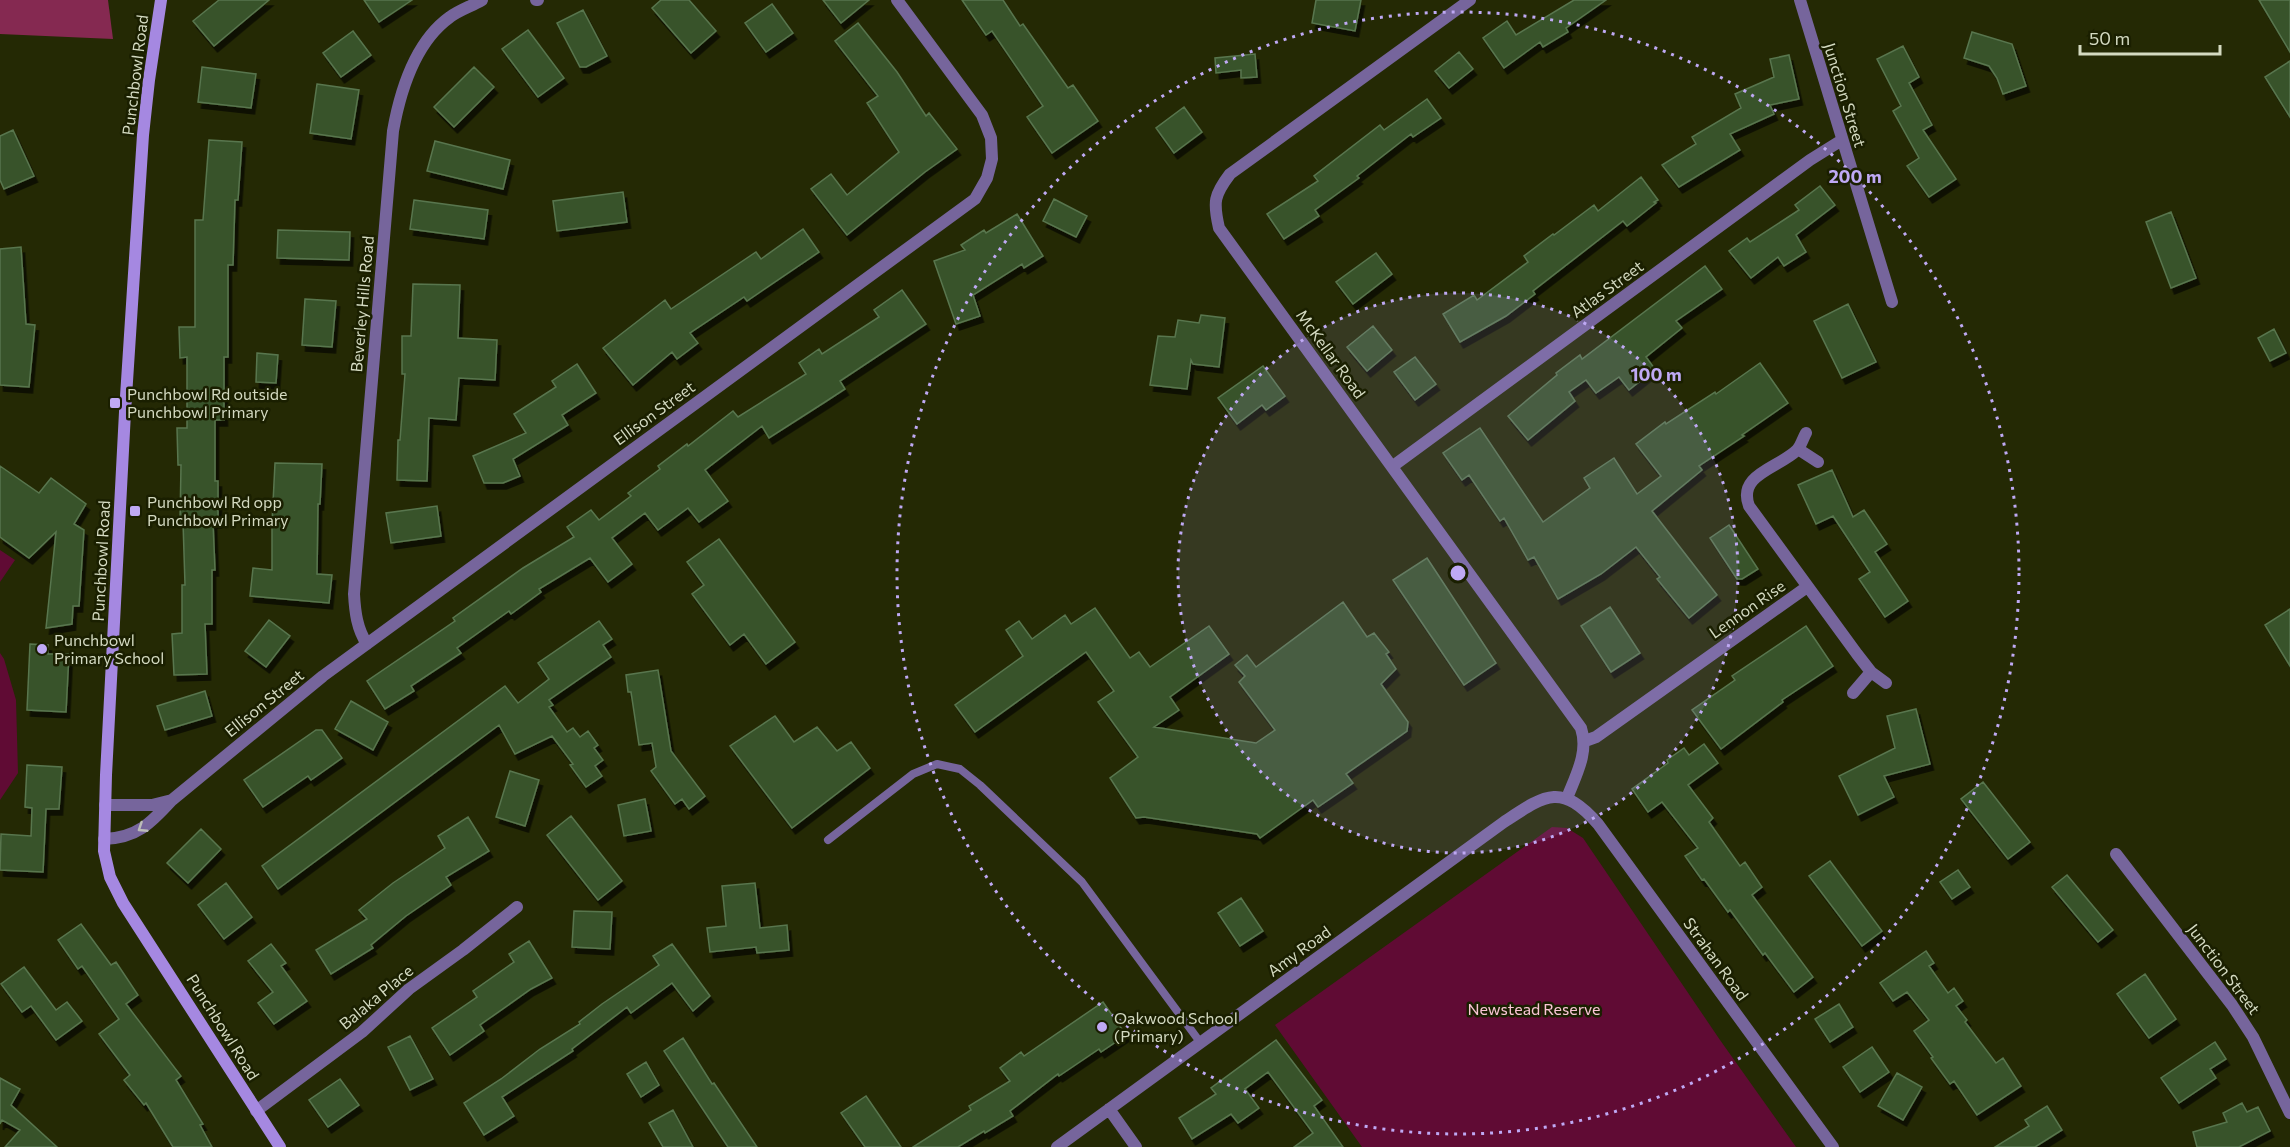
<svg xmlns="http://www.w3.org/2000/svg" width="2290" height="1147" viewBox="0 0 2290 1147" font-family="Commissioner,sans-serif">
	<defs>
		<filter id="shadow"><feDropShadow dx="3.5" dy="6" stdDeviation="0" flood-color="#0009"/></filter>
	</defs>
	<rect width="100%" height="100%" fill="#242904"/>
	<path fill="#600b34" d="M0,550L15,560L0,582Z
		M0,653L4,659L16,700L18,773L0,800Z
		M1552,827L1567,828L1583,838L1720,1040L1796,1147H1362L1275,1025Z"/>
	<path fill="#852951" d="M0,0H108L113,39L0,34Z"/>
	<path fill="#37532c" stroke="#59764e" stroke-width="1.5" filter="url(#shadow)" d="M219,0H269L214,46L193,21Z
		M364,0H412L379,22Z
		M661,0H689L716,31L691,53L652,8Z
		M823,0H869L841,23Z
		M962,0H1003L1020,26L1023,24L1068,88L1073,85L1098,121L1052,153L1027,117L1043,106L992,31L986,35Z
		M1316,0H1361L1355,31L1312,23Z
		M1574,0H1606L1566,28L1568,32L1543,47L1540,42L1504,68L1483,38L1507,21L1516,35Z
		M2259,0H2290V52Z
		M772,4L793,33L766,52L745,23Z
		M583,10L607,56L586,67H580L557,23Z
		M858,23L897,72L926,116L929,113L957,149L925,172L847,235L811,189L831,174L847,195L899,152L867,103L878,96L835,41Z
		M528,30L564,78L538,97L502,49Z
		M353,31L371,55L341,77L323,53Z
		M1972,32L2012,44L2026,86L2003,94L1997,78L1989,66L1964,58Z
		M1903,46L1919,77L1909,83L1932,125L1923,130L1956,179L1929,197L1907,166L1919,158L1893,111L1901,106L1877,59Z
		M1459,52L1473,69L1449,88L1435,71Z
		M1255,54L1257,77L1241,78V70L1216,73L1215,58Z
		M1789,55L1799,99L1770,105L1774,114L1730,134L1740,150L1679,187L1662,165L1696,144L1692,137L1741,108L1735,94L1774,77L1770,59Z
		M2290,61V117L2265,77Z
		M202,67L256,74L251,108L198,102Z
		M474,67L494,87L454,127L434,107Z
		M317,84L359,90L351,139L310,133Z
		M1427,99L1441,118L1413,137L1411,134L1357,176L1359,178L1315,210L1319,216L1284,239L1267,214L1318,181L1314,176L1380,125L1384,130Z
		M1184,107L1202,132L1174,153L1156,128Z
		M13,130L34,176L4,189L0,180V136Z
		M209,140L242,142L238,200H235L233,265H228V357H224V420H215V481H218V522H213L215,570H212V624H205L207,674L174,675L172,634L182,633V585H185L183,522H180L181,465H178L177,428H187V357L180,358L179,327H195V220H203Z
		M435,141L510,160L503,189L427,171Z
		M1641,177L1658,200L1654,202L1656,203L1627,226L1623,221L1533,291L1535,294L1506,316L1460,342L1443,314L1474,295L1477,300L1528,262L1524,256L1553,234L1554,235L1594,205L1598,211Z
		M1820,186L1835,205L1796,235L1806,252L1784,266L1778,257L1751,278L1729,251L1747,238L1750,242L1799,210L1795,205Z
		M623,192L627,222L557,231L553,201Z
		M1054,199L1087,216L1076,237L1043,221Z
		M414,200L488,210L484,239L410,229Z
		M2171,212L2196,278L2171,288L2146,222Z
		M1017,214L1043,256L1024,268L1022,264L973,295L980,316L956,324L934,261L965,250L961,245L984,230L986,233Z
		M803,229L819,252L747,301L744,297L690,333L698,343L677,359L672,352L633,385L603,348L665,300L671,309L756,252L761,259Z
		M278,230L350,232L349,260L277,258Z
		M21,247L26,324L35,325L29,387L0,385V249Z
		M1376,253L1392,274L1353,304L1336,282Z
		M1705,266L1722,289L1676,321L1682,328L1646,357L1655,369L1629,390L1619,377L1596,393L1586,380L1569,392L1575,401L1528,440L1508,416L1557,375L1556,373L1580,355L1582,359Z
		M413,284L460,285L458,338L497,340L495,380L459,378L456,420L429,418L427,481L397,480L398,440H400L405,374H402V336H411Z
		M902,290L926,324L840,381L845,389L825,402L769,438L762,426L705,470L728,501L699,522L688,508L658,530L645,513L612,538L632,564L608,582L590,558L539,589L541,592L511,614L509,611L457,648L461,653L411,686L414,691L385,709L367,681L455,621L453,618L523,568L574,537L567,527L591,510L599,520L631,496L628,493L660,469L658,466L687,444L688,446L733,411L738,417L806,374L799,363L819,349L822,354L879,317L874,310Z
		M305,299L336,301L332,347L302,345Z
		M1848,304L1876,362L1842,378L1814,321Z
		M1201,315L1225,318L1219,367L1193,364L1191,360L1187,389L1150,385L1158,336L1175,337L1178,320L1199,323Z
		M1373,326L1392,350L1367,371L1347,347Z
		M2274,329L2286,353L2270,361L2258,338Z
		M257,353L278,355L276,383L256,382Z
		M1415,357L1436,384L1415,400L1394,372Z
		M1760,363L1788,403L1742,435L1744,436L1699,466L1702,470L1652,511L1717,595L1689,618L1657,579L1660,577L1636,547L1601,574L1558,599L1534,557L1528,560L1504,518L1500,521L1469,475L1462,480L1443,453L1480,428L1543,522L1590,488L1584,478L1614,458L1637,494L1661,476L1636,444L1665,422L1666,424L1715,392L1716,394Z
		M577,364L596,393L562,415L568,425L513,459L520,476L503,483H484L473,456L526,433L514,414L556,387L552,381Z
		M1263,366L1285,396L1266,410L1262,405L1237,424L1218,398Z
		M275,463L322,464L320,504H318L317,574L332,575L329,603L250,596L253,568L272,570V523Z
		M0,466L39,493L51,478L86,504L74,524L84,530L79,606H73L72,624L46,628L56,532L29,558L0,537Z
		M1832,470L1853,517L1864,510L1887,544L1875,552L1908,601L1885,617L1859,579L1870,572L1833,516L1816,524L1798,485Z
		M437,506L441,536L391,543L386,513Z
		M1729,525L1758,569L1742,579H1737L1710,538Z
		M719,539L795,642L766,664L744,634L730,645L692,594L704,585L687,562Z
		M1427,558L1496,663L1464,685L1393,580Z
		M1343,602L1367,637L1374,633L1389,652L1386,654L1396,669L1381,684L1408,722L1407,731L1346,774L1353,783L1318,807L1313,800L1260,838L1257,834L1144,817L1136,818L1110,778L1138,757L1098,702L1114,691L1086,652L975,732L955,705L1023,656L1006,630L1019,621L1032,639L1065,615L1071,624L1095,608L1130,658L1139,652L1150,667L1209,626L1229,654L1170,697L1179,710L1154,727L1256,743L1275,730L1239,682L1245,676L1235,665L1247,655L1256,667Z
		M1610,607L1640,653L1611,672L1581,626Z
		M2290,609V666L2265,625Z
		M269,620L290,636L266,667L245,651Z
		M599,621L612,639L603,645L611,657L549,700L553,705L549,707L567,732L573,728L580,737L588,731L598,745L594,748L603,760L595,766L602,776L586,787L570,765L573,764L552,736L515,754L499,725L278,889L262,866L505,686L518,703L549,679L538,663Z
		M1806,626L1833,666L1782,700L1783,702L1721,749L1692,710L1735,680L1732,676Z
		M30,644L48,645V654H69L66,712L27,710Z
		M658,670L671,751L705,796L689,809L682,799L675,804L651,771L656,767L652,743L639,745L631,692H628L626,675Z
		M205,691L212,716L165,730L157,706Z
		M351,701L388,722L373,750L335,729Z
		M1916,709L1930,764L1884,776L1894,797L1858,815L1839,776L1895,748L1887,716Z
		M775,716L794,742L817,727L837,751L851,742L870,768L792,828L730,746Z
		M316,730H322L342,758L311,780L308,776L263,807L244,780Z
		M1704,744L1718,763L1688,785L1713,818L1709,822L1740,866L1745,862L1762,887L1752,895L1813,977L1794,992L1765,953L1763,955L1730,910L1728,912L1704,879L1702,880L1685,856L1698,848L1662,802L1648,812L1632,789L1668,763L1667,760L1684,748L1689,755Z
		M27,765L62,767L59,809H46L43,872L0,870L1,834L31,836L32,808L25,807Z
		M510,771L539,780L525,826L496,817Z
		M1983,782L2030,842L2008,859L1961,799Z
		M645,799L651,831L624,836L618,805Z
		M571,816L622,881L598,900L547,835Z
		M468,817L489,851L446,877L451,885L406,916L371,945L373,948L331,974L316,950L367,919L359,910L393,883L445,848L438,836Z
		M201,829L221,849L188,883L167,863Z
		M1830,861L1882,931L1862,946L1809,876Z
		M1958,870L1970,887L1952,899L1940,882Z
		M2067,875L2113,930L2098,942L2052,887Z
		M226,883L252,917L224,939L198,905Z
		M755,883L760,928L787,925L789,950L757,953L756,947L710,952L707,928L726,926L722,886Z
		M1241,898L1263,931L1240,946L1218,913Z
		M574,911L612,912L610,949L572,947Z
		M81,924L111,965L116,962L138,995L126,1004L181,1076L176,1080L203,1124L200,1125L212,1147H173L146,1103L144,1105L124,1080L130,1075L99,1034L119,1019L82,966L78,969L58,940Z
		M529,941L552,978L531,989L480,1025L484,1031L450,1055L432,1028L477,997L473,991L514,962L509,954Z
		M271,944L286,963L281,966L307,1001L274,1024L258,1003L273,992L248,961Z
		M672,944L710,996L693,1011L672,983L631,1013L627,1007L572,1049L573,1051L502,1097L514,1116L484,1135L464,1103L501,1079L540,1049L580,1024L579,1022L602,1004L659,965L653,956Z
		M1926,951L1934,963L1929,966L1948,993L1954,988L1963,1001L1956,1006L1967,1020L1965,1022L1996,1063L2003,1058L2021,1086L1977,1115L1954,1081L1950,1084L1931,1058L1933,1057L1914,1031L1929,1020L1907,992L1893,1001L1880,983Z
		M24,967L56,1010L67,1002L82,1021L56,1040L31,1006L22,1012L1,984Z
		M2145,974L2176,1019L2149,1038L2117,994Z
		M1103,1002L1126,1035L1101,1052L1099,1049L1059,1076L1058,1074L1010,1111L1013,1116L985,1133L984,1131L958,1147H913L971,1110L969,1106L1010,1081L1000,1068L1021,1052L1024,1056Z
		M1839,1004L1853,1027L1830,1042L1815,1019Z
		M410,1036L433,1079L410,1090L388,1047Z
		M683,1038L712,1084L714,1083L757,1147H728L664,1051Z
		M1276,1040L1322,1100L1314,1106L1343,1147H1294L1313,1133L1268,1072L1245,1089L1259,1108L1238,1123L1231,1114L1192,1139L1179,1118L1216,1094L1211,1088Z
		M2215,1042L2226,1059L2210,1069L2216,1078L2179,1103L2161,1078Z
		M1872,1047L1889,1072L1860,1092L1843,1067Z
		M646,1062L659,1085L641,1097L627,1074Z
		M1897,1073L1922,1087L1903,1120L1878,1106Z
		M0,1078L20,1089L11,1105L57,1147H5L20,1130L2,1120L0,1124Z
		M340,1079L359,1105L328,1127L309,1100Z
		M866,1096L901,1147H865L841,1113Z
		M2242,1103L2247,1112L2258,1107L2270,1131L2239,1147H2197L2193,1132L2227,1122L2223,1113Z
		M2047,1106L2062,1130L2035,1147H1995L2029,1126L2025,1120Z
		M673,1110L693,1147H663L649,1123Z"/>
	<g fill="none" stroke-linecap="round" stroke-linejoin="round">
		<path stroke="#76659c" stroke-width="8" d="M828,840L913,774L937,764L960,769L980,785L1082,882L1200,1042"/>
		<path stroke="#76659c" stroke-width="12" d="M536,0H538
			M1470,0L1230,174C1214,195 1213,202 1219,228L1581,728C1589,752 1576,775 1567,798
			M1800,0L1892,302
			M1806,433C1803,438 1801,446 1797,450C1779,468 1737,474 1749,506L1857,654L1871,672L1886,683
			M1798,449L1818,462
			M1393,466L1810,160L1842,140
			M367,644C357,629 355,612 354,594L393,131C400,92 415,42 450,17C459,10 472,6 482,0
			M1853,693L1871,672
			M1585,741L1596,737L1807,587
			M105,805H152L172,800
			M104,839C137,838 151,823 172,800L323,676L975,199L987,178L992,159L991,138L982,115L897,0
			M2116,854L2232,1005L2253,1037L2290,1113
			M1109,1109L1136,1147
			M256,1111L362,1032L409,989L463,950L517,907
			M1057,1147L1504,822C1545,795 1561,782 1598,824L1833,1147"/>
		<path stroke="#a588e1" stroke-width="12" d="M161,0L149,80L143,135L125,412L106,775L104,851L110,877L123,903L280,1147"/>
	</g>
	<defs><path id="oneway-chevron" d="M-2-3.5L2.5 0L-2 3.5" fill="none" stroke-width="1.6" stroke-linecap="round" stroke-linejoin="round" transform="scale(1.5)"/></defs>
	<use stroke="#bcbdb8" href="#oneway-chevron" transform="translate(142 828) rotate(147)"/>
	<circle cx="1458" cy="573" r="280" fill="#bfa9f4" fill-opacity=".12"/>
	<g fill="none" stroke="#bfa9f4" stroke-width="3" stroke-dasharray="3 6">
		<circle cx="1458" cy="573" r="280"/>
		<circle cx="1458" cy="573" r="561"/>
	</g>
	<g fill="#bfa9f4" stroke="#1a1f00" stroke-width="2">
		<rect x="109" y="397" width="12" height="12" rx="3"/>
		<rect x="129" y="505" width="12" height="12" rx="3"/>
		<circle cx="42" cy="649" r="6"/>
		<circle cx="1102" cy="1027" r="6"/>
	</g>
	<g text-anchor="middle" stroke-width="5" stroke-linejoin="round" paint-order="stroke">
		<g font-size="16" fill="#d4dac1" stroke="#1a1f00">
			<text transform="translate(135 75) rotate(-83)" y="6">Punchbowl Road</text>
			<text transform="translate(1845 95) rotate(73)" y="6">Junction Street</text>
			<text transform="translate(1607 289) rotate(-36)" y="6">Atlas Street</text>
			<text transform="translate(362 304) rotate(-85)" y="6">Beverley Hills Road</text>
			<text transform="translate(1331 354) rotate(54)" y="6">McKellar Road</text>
			<text transform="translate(654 413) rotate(-36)" y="6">Ellison Street</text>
			<text transform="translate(101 561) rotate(-87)" y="6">Punchbowl Road</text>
			<text transform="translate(1747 609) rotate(-35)" y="6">Lennon Rise</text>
			<text transform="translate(264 703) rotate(-39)" y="6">Ellison Street</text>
			<text transform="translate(1299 951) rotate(-36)" y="6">Amy Road</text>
			<text transform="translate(1716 959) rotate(54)" y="6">Strahan Road</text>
			<text transform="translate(2224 969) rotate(53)" y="6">Junction Street</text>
			<text transform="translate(376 997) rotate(-40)" y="6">Balaka Place</text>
			<text transform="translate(223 1027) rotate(58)" y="6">Punchbowl Road</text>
		</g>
		<g font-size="16" fill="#d4dac1" stroke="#1a1f00" text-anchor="start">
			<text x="127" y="400">Punchbowl Rd outside<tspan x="127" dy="18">Punchbowl Primary</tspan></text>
			<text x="147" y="508">Punchbowl Rd opp<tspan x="147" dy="18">Punchbowl Primary</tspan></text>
			<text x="54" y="646">Punchbowl<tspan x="54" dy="18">Primary School</tspan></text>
			<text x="1114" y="1024">Oakwood School<tspan x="1114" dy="18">(Primary)</tspan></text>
		</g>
		<g font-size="16" fill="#fac5d5" stroke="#1a1f00">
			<text x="1534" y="1015">Newstead Reserve</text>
		</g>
	</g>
	<circle cx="1458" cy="573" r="9" fill="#bfa9f4" stroke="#1a1f00" stroke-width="3"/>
	<g font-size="18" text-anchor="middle" font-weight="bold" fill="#bfa9f4" stroke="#1a1f00" stroke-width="5" stroke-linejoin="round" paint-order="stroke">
		<text x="1855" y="183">200 m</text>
		<text x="1656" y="381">100 m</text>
	</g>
	<path d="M2080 45v9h140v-9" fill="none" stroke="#d4dac1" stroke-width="3"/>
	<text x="2089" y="45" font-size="18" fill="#d4dac1" stroke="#1a1f00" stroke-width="4.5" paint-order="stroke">50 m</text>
</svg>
